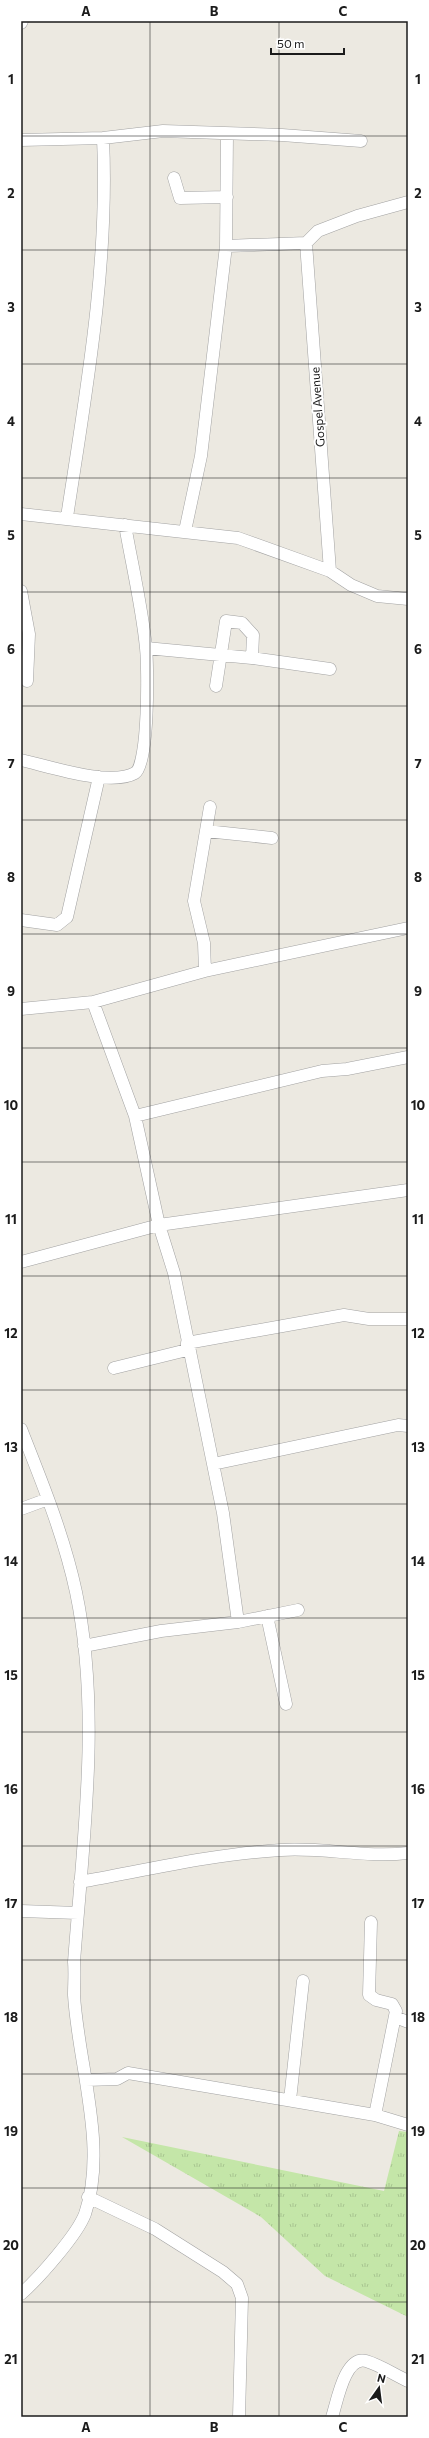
<svg xmlns="http://www.w3.org/2000/svg" width="429" height="2438" viewBox="0 0 429 2438" font-family="Commissioner,sans-serif">
	<defs>
		<pattern id="grass-tufts" width="24" height="20" patternUnits="userSpaceOnUse"><rect width="24" height="20" fill="#c4e6a8"/><path d="M3 7l-1-3M5 7V3M7 7l1-3M15 17l-1-3M17 17v-4M19 17l1-3" fill="none" stroke="#a8c590"/></pattern>
	</defs>
	<rect width="100%" height="100%" fill="#ece9e1"/>
	<path fill="url(#grass-tufts)" d="M399,2131L408,2132V2317L325,2276L261,2217L122,2137L384,2191Z"/>
	<g fill="none" stroke-linecap="round" stroke-linejoin="round">
		<g stroke="#a2a2a2" stroke-width="13">
			<path id="minor" d="M21,23L22,21
				M21,140L103,138L163,131L282,135L361,141
				M174,178L180,198L227,197
				M306,243L330,571
				M226,246L306,243L318,231L357,216L408,202
				M21,514L238,538L330,571L351,585L377,596L408,599
				M67,517C86,392 109,265 103,138
				M185,531L201,456L226,246L227,134
				M21,591L29,634L27,681
				M146,648L252,658L330,669
				M216,686L226,621L242,623L253,635L252,658
				M21,760C48,766 110,787 135,773C149,765 148,666 146,648C142,607 132,565 125,525
				M206,831L272,838
				M21,920L57,925L67,917L99,777
				M205,971L204,943L194,901L210,807
				M93,1002L135,1116L159,1225L174,1273L223,1513L238,1622
				M21,1009L93,1002L205,971L408,928
				M135,1116L322,1071L347,1069L408,1057
				M21,1262L159,1225L408,1190
				M114,1368L187,1350V1343L344,1315L369,1319H408
				M21,1429C42,1482 64,1536 76,1592C101,1711 83,1841 74,1962C75,1973 74,1984 74,1995C78,2064 108,2147 85,2214C77,2235 39,2278 21,2294
				M213,1464L398,1425L408,1426
				M21,1509L48,1499
				M267,1616L286,1704
				M84,1646L161,1631L238,1622L298,1610
				M80,1882C147,1870 213,1854 281,1850C323,1847 366,1858 408,1853
				M21,1911L78,1913
				M371,1922L369,1995L376,2000L392,2004L396,2011L375,2115
				M395,2017L408,2022
				M86,2080L117,2079L128,2073L375,2115L408,2125
				M290,2100L303,1981
				M88,2197L155,2229L223,2272L237,2284L242,2298L239,2417
				M332,2417C337,2402 345,2355 366,2361C380,2365 395,2375 408,2381"/>
		</g>
		<use href="#minor" stroke="#fff" stroke-width="12"/>
	</g>
	<path fill="none" stroke="#1b1b1b" stroke-width="1" stroke-opacity="0.55" d="M150,21V2417M279,21V2417M21,136H408M21,250H408M21,364H408M21,478H408M21,592H408M21,706H408M21,820H408M21,934H408M21,1048H408M21,1162H408M21,1276H408M21,1390H408M21,1504H408M21,1618H408M21,1732H408M21,1846H408M21,1960H408M21,2074H408M21,2188H408M21,2302H408"/>
	<g text-anchor="middle" stroke-width="4" stroke-linejoin="round" paint-order="stroke">
		<g font-size="12" fill="#1b1b1b" stroke="#fff">
			<text transform="translate(318 407) rotate(-94)" y="4">Gospel Avenue</text>
		</g>
	</g>
	<rect width="429" height="2438" fill="none" stroke="#ffffff" stroke-width="44"/>
	<g transform="translate(379 2388) rotate(14)" stroke="#ffffff" stroke-width="3" paint-order="stroke">
	<path d="M0-3L7 15L0 10L-7 15Z" fill="#1b1b1b"/>
	<text y="-6" font-size="11" font-weight="bold" text-anchor="middle" fill="#1b1b1b">N</text>
	</g>
	<path d="M271 48v6h73v-6" fill="none" stroke="#1b1b1b" stroke-width="2"/>
	<text x="277" y="48" font-size="12" fill="#1b1b1b" stroke="#ffffff" stroke-width="3" paint-order="stroke">50 m</text>
	<rect x="22" y="22" width="385" height="2394" fill="none" stroke="#1b1b1b" stroke-width="1.5"/>
	<g font-size="13" text-anchor="middle" font-weight="bold" fill="#1b1b1b">
		<text x="86" y="16">A</text>
		<text x="214" y="16">B</text>
		<text x="343" y="16">C</text>
		<text x="11" y="84">1</text>
		<text x="418" y="84">1</text>
		<text x="11" y="198">2</text>
		<text x="418" y="198">2</text>
		<text x="11" y="312">3</text>
		<text x="418" y="312">3</text>
		<text x="11" y="426">4</text>
		<text x="418" y="426">4</text>
		<text x="11" y="540">5</text>
		<text x="418" y="540">5</text>
		<text x="11" y="654">6</text>
		<text x="418" y="654">6</text>
		<text x="11" y="768">7</text>
		<text x="418" y="768">7</text>
		<text x="11" y="882">8</text>
		<text x="418" y="882">8</text>
		<text x="11" y="996">9</text>
		<text x="418" y="996">9</text>
		<text x="11" y="1110">10</text>
		<text x="418" y="1110">10</text>
		<text x="11" y="1224">11</text>
		<text x="418" y="1224">11</text>
		<text x="11" y="1338">12</text>
		<text x="418" y="1338">12</text>
		<text x="11" y="1452">13</text>
		<text x="418" y="1452">13</text>
		<text x="11" y="1566">14</text>
		<text x="418" y="1566">14</text>
		<text x="11" y="1680">15</text>
		<text x="418" y="1680">15</text>
		<text x="11" y="1794">16</text>
		<text x="418" y="1794">16</text>
		<text x="11" y="1908">17</text>
		<text x="418" y="1908">17</text>
		<text x="11" y="2022">18</text>
		<text x="418" y="2022">18</text>
		<text x="11" y="2136">19</text>
		<text x="418" y="2136">19</text>
		<text x="11" y="2250">20</text>
		<text x="418" y="2250">20</text>
		<text x="11" y="2364">21</text>
		<text x="418" y="2364">21</text>
		<text x="86" y="2432">A</text>
		<text x="214" y="2432">B</text>
		<text x="343" y="2432">C</text>
	</g>
</svg>
